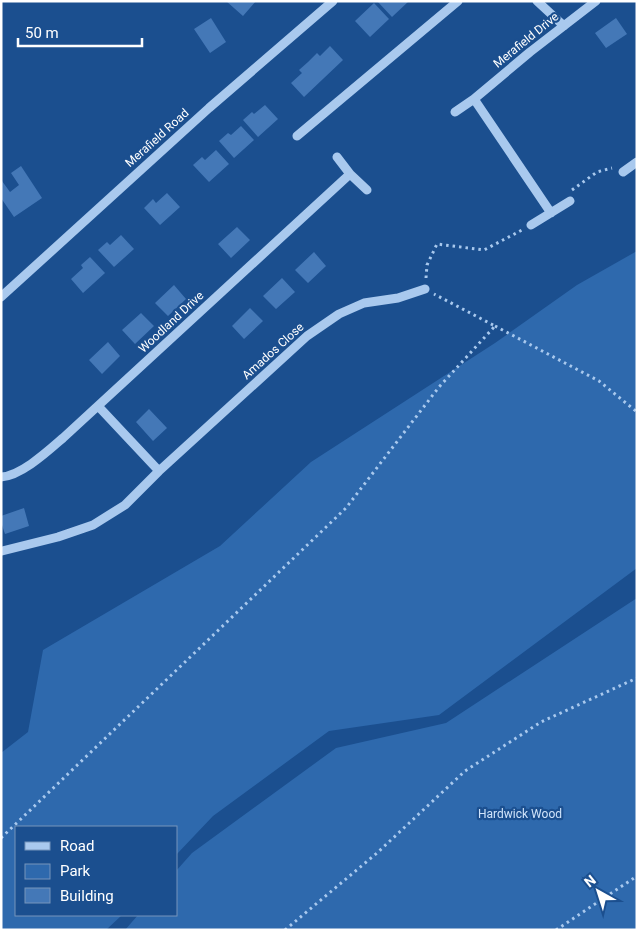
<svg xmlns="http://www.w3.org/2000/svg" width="638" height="931" viewBox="0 0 638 931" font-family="Roboto,sans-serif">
	<rect width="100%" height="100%" fill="#1b4f8f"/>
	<path fill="#2e69ad" d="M637,251V568L439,715L329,731L213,816L176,855V827H16V915H122L106,930H1V753L28,732L43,650L220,546L311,462L495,343L577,285Z
		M637,598V930H125L138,915H176V871L192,853L336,748L446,723Z"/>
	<path fill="#4478b7" d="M226,1H256L243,16Z
		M377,1H409L392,17Z
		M374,3L389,19L370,37L355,21Z
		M211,18L226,42L210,53L194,29Z
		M616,18L627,34L606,48L595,33Z
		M330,46L343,60L304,97L291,83L302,73L299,70L308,62L317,53L320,56Z
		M265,105L278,119L258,137L243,120L252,112L254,114Z
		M241,126L254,140L234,158L219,141L228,133L231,135Z
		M216,150L229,164L209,182L193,165L202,157L205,160Z
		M21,166L42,198L14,217L1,198V182L2,181L10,192L19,185L11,173Z
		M167,193L180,207L160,225L144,208L153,199L156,203Z
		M237,227L250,240L231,258L218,244Z
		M121,235L134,249L114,267L98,250L107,242L110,245Z
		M314,252L326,266L308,283L295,270Z
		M90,257L105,273L83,293L71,279L83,268L81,265Z
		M282,278L295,292L276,309L263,296Z
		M174,285L186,299L168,316L155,303Z
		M250,308L263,321L244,339L232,326Z
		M141,313L154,326L135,344L122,330Z
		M108,342L120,356L102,374L89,360Z
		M149,409L167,428L153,441L136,422Z
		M24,508L29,526L5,534L1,522V516Z"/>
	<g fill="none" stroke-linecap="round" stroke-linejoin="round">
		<path stroke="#a9c9ee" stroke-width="3" stroke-dasharray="2.5 4" stroke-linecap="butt" d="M572,190L597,172L612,168
			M426,278L427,265L437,244L484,250L522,230
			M495,326L599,381L637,412
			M1,838L346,508L439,387L495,326L434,294
			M285,930L377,853L465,771L541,722L637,678
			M556,930L637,876"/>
		<path stroke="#a9c9ee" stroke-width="9" d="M537,1L564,26
			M455,112L474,99
			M297,136L458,1
			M337,157L350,174L367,190
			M623,172L637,162
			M551,213L474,99L530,52L596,1
			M531,225L570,201
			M1,297L209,108L333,1
			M98,406L159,471
			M1,477C21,476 48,451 63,438L350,174
			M2,551L58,537L93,525L125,505L159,471L307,336L339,314L364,303L398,298L425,289"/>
	</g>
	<g text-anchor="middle" stroke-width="4.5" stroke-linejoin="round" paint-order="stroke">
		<g font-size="12" fill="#fff" stroke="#1b4f8f">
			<text transform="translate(526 40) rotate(-39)" y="4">Merafield Drive</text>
			<text transform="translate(157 138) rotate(-42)" y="4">Merafield Road</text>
			<text transform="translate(171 322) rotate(-43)" y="4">Woodland Drive</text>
			<text transform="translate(273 351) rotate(-42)" y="4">Amados Close</text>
		</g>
		<g font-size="12" fill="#cfe3fa" stroke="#1b4f8f">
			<text x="520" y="818">Hardwick Wood</text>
		</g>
	</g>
	<rect width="638" height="931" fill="none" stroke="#ffffff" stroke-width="5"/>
	<rect x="15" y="826" width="162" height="90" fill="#1b4f8f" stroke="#7695bc"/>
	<rect x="25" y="842" width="25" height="8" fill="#a9c9ee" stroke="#7695bc"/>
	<text x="60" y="851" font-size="15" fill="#ffffff">Road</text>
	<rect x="25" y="864" width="25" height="15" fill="#2e69ad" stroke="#7695bc"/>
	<text x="60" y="876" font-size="15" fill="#ffffff">Park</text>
	<rect x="25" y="888" width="25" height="15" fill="#4478b7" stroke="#7695bc"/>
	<text x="60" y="901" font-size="15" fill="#ffffff">Building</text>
	<g transform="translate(598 891) rotate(321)" stroke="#1b4f8f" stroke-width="4" paint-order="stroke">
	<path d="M0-4L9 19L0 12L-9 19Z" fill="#ffffff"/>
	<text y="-8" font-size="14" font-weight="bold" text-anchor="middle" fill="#ffffff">N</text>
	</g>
	<path d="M18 38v8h124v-8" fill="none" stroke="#ffffff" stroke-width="2.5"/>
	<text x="25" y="38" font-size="15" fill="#ffffff" stroke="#1b4f8f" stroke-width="4" paint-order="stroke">50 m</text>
</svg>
